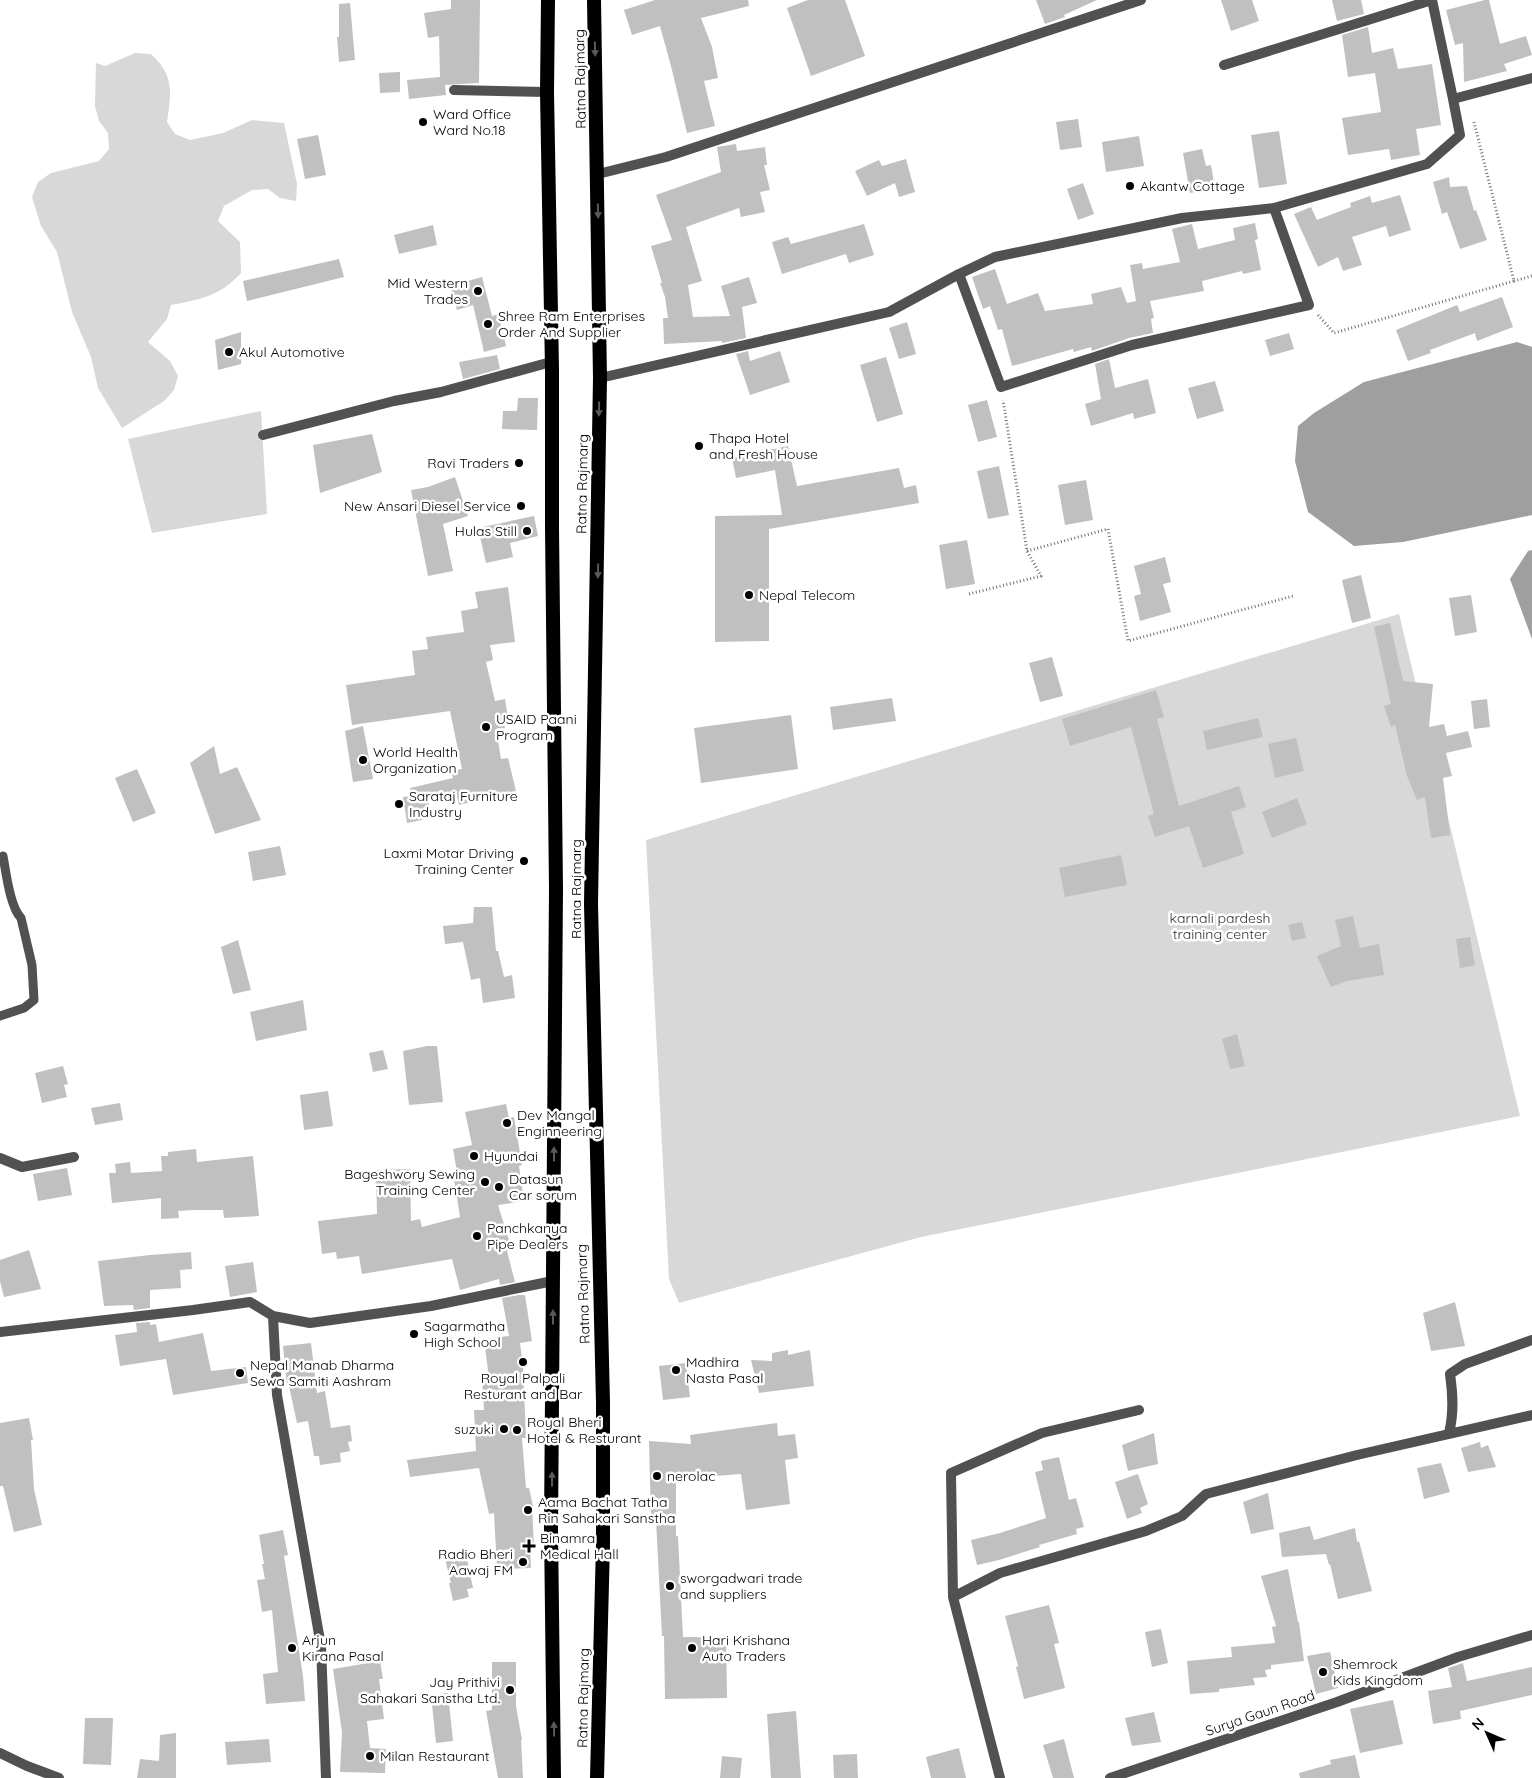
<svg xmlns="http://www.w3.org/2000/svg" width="1532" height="1778" viewBox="0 0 1532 1778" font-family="Quicksand,sans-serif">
	<rect width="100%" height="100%" fill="#fff"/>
	<path fill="#d8d8d8" d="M135,53L151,54C175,76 171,93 167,122L175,134L190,140L223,133L252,120L284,123L297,184L296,201L280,198L268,189L252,190L224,206L218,221L240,242L241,273C219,297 201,299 171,305L167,319L148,342L170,361L178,376L174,390L164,401L122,428L98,388L91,357L72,312L57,252L41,226L32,197L38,182L51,173L99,161L109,149L108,133L99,121L95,106L96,63L105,66Z
		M261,411L267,514L152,533L128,439Z
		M1399,614L1520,1116L921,1237L679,1303L669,1279L646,840Z"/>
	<path fill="#9f9f9f" d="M1517,342L1532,347V515L1403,542L1354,546L1308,512L1295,461L1298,426L1314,413L1364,382Z
		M1532,550V639L1510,579L1528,551Z"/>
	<path fill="#c0c0c0" d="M451,0H480L479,83L445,85L446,95L409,99L407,80L440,77L439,36L428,38L424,13L451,9Z
		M655,0H748L749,6L701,18L712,47L718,78L704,81L715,126L687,133L672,70L660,26L632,35L624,10Z
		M808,0H845L865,56L811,76L787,8Z
		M1036,0H1097L1064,15L1065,17L1045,24Z
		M1221,0H1252L1259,21L1231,31Z
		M1332,0H1361L1364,14L1337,21Z
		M1485,0H1489L1500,44L1526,36L1532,55L1504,64L1507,71L1464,82L1463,43L1455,45L1446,10Z
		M350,3L355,60L339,62L337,37H339V4Z
		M1368,27L1372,53L1393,48L1398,69L1432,64L1441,125L1416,129L1420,155L1391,160L1389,149L1348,155L1342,118L1381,112L1375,73L1348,77L1342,35Z
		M400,72V92L380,93L379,73Z
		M1078,119L1082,147L1060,150L1056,122Z
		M1279,131L1287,184L1259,188L1251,135Z
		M318,135L326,175L305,179L297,139Z
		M1139,136L1144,166L1106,172L1102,142Z
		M736,144L737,151L765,147L767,165H764L770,190L760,192L765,212L741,217L739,208L686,227L702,281L688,285L693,317L730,316L721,286L749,277L757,303L742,307L746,338L722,343V341L664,344L663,318H668L665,297L660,283H662L651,246L672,240L656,195L721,172L717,147Z
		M1202,149L1206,166L1211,165L1215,188L1190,193L1183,153Z
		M906,159L915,192L899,197L895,183L867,196L855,171L879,160L882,166Z
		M1449,177L1450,187L1467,186L1474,211L1476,210L1487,240L1460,249L1447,212L1442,214L1433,182Z
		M1083,183L1094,214L1078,220L1067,189Z
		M1400,195L1411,230L1389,237L1386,226L1352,237L1362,265L1343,271L1338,257L1318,267L1294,214L1311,207L1317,220L1351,207L1350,203L1370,196L1372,203Z
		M1255,223L1258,239L1255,240L1261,270L1243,274L1242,271L1202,281L1204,291L1150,301L1154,318L1151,319L1153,333L1129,338L1092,351L1091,347L1074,352L1073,349L1012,366L1002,329L998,330L990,306L983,309L972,277L995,269L1007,304L1038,293L1045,311L1093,304L1091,294L1121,287L1127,303L1136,301L1130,265L1142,263L1143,269L1180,262L1172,229L1192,224L1198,249L1235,240L1233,228Z
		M864,224L874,255L849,263L846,254L782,274L772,242L788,237L791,244Z
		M433,225L437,245L399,254L394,235Z
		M339,259L344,277L247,301L243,281Z
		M482,277L492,316L498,314L506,346L484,352L473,305L457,310L450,286Z
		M1502,297L1513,327L1477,341L1475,333L1430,350L1431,353L1408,361L1396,330L1457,305L1460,312Z
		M907,322L916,354L899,359L889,328Z
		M241,332V364L218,370L215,340Z
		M1289,333L1294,349L1270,356L1265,340Z
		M748,351L750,361L780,351L790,382L750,395L736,354Z
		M497,355L500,369L463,379L459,362Z
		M886,357L903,414L877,422L860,365Z
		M1109,359L1115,388L1148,379L1156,413L1134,419L1133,413L1091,426L1085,404L1101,399L1095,364Z
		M1215,381L1224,411L1197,419L1188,388Z
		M518,398H538L537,430L502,429L503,411H517Z
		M987,400L997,437L978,442L968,405Z
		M372,434L382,472L320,493L313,445Z
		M788,446L797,486L899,468L904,488L916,485L919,503L769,529V641L715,642V516L782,515L775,470L736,478L732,458Z
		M999,466L1009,515L988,519L977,471Z
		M455,477L468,516L443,524L453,571L428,576L411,490L428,487Z
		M1086,480L1093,520L1065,525L1058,485Z
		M534,516L538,536L510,543L513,557L486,563L478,528Z
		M967,540L975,584L946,589L939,545Z
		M1165,557L1171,582L1163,584L1171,612L1140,621L1134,596L1141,594L1134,566Z
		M1361,575L1371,618L1352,623L1342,580Z
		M508,587L515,642L490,645L493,660L486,662L495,701L505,699L508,718L503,719L505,728L496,729L501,759L508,758L516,791L459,805L456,792L428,797L430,816L422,818V820L407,823L403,797L412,796L410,788L453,778L451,771L462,769L450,711L352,725L346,685L415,675L412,651L428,649L426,637L464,632L461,611L478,608L475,592Z
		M1471,595L1477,632L1455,636L1449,598Z
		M1390,623L1403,681L1433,684L1429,727L1444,724L1447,736L1468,731L1472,747L1446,753L1452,776L1443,778L1450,835L1431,838L1425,797L1417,800L1407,776L1395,725L1391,727L1384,706L1391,704L1374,627Z
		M1052,657L1063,696L1040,702L1029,663Z
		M1156,690L1164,717L1157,719L1179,806L1239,786L1246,807L1231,812L1244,854L1203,868L1189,826L1155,837L1148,816L1154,814L1131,727L1070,746L1062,719Z
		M892,698L896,721L833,730L830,707Z
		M1487,699L1490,727L1474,729L1471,701Z
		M791,715L798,769L701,783L694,728Z
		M1258,718L1263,737L1207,750L1203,731Z
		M363,726L373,779L353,782L345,731Z
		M1296,738L1304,771L1275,778L1268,744Z
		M214,746L220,774L237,767L261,820L215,834L190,763Z
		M137,769L156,813L133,822L115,778Z
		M1297,798L1307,824L1272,838L1262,812Z
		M280,846L286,875L253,881L248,852Z
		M1121,855L1127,885L1065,897L1059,868Z
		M474,907H492L496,951H498L504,977L512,975L515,998L483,1003L480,978L471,980L463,942L445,944L443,926L473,923Z
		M1353,916L1360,948L1379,944L1384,975L1347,981L1331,987L1317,956L1341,946L1335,920Z
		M1302,922L1306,938L1292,941L1288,925Z
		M1470,937L1475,965L1460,968L1456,939Z
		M238,940L251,990L233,994L221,947Z
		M303,1000L307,1030L256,1041L250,1012Z
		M1237,1034L1245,1066L1230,1069L1222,1039Z
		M427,1046H437L443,1102L409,1105L403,1051Z
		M383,1050L388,1069L373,1072L369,1053Z
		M63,1066L68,1084L64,1085L67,1097L42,1103L35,1073Z
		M328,1091L333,1126L304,1130L300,1095Z
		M120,1103L123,1120L95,1125L91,1108Z
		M506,1104L509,1118L514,1117L522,1165L519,1166L524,1201L498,1205L512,1250L507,1251L515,1282L500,1285L499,1279L460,1290L452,1259L362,1274L359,1256L337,1259L336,1252L322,1254L318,1221L377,1214L376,1170L410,1169L411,1221L420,1219L422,1227L460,1217L454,1179L458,1178L453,1149L472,1145L465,1112Z
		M196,1149L197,1162L253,1156L259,1216L224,1218L223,1210H194L178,1211L179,1218L161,1219V1198L112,1203L109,1173H116L115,1164L130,1162L131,1173L162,1171L161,1156H168V1152Z
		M67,1168L72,1195L38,1201L33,1174Z
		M29,1250L41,1289L4,1297L0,1281V1260Z
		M191,1252L192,1269L180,1270L181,1288L150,1290V1308L134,1310L133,1305L104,1306L98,1261L150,1255Z
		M253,1262L257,1292L230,1297L225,1266Z
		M519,1295H525L532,1341L520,1343L523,1366L526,1438H522L526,1488H529L533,1506H532L534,1547L530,1548L531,1568L497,1569L494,1513L489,1514L479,1468L410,1477L407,1460L476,1451L474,1410H484L482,1378H489L484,1339L509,1336L502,1298Z
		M1455,1302L1465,1346L1431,1351L1423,1313Z
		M150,1322V1325L156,1324L159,1342L203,1333L211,1371L246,1367L248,1383L173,1395L166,1359L120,1366L115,1335L137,1332L136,1323Z
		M311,1343L317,1393L325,1391L331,1428L350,1425L352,1441L348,1442L350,1451L340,1453L341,1462L320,1465L319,1456H314L308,1421L297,1423L289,1386H287L283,1346Z
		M788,1350V1355L810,1350L814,1386L759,1393L751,1360L772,1361V1353Z
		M686,1363L690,1397L663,1400L659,1366Z
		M29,1418L33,1440H31L34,1489L42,1525L14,1532L3,1486H0V1423Z
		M777,1423L778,1436L795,1434L798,1458L785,1460L790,1504L746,1510L741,1474L676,1479V1536H678L683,1637H726L727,1698L665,1699L664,1636H662L656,1520H651L649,1441L691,1444L690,1435Z
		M1154,1433L1158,1464L1128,1471L1122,1445Z
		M1480,1442L1481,1448L1488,1445L1496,1467L1468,1472L1461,1448Z
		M1059,1457L1069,1500L1076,1498L1084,1527L1076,1529L1077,1534L1039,1545L1040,1547L999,1560L977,1565L971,1540L1000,1533L1046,1518L1035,1472L1043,1470L1041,1461Z
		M1441,1463L1450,1492L1424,1499L1417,1468Z
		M1138,1474L1148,1504L1140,1508L1142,1513L1127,1519L1115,1482Z
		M1268,1493L1274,1529L1251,1534L1243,1502Z
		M1310,1526L1314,1540L1355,1528L1357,1542L1359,1541L1372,1591L1338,1599L1330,1564L1329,1565L1326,1554L1282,1557L1279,1533Z
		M283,1530L288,1555L284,1556L303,1676L305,1701L266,1704L263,1674L278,1672L272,1610L262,1612L257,1580L265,1579L262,1564H264L259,1535Z
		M466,1554L473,1588L467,1589L469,1597L453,1601L449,1583H451L445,1559Z
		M1288,1569L1298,1622H1299L1304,1661L1271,1665V1669L1265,1670L1267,1677L1253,1678L1255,1685L1219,1689V1692L1190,1694L1187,1661L1232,1657L1231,1647L1275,1643L1272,1627L1276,1626L1261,1576Z
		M1049,1605L1059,1643L1054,1644L1065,1688L1024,1699L1016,1667L1018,1666L1005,1616Z
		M1161,1629L1168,1663L1152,1667L1145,1632Z
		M1330,1652L1338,1688L1316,1694L1307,1656Z
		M380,1661L383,1679H379L384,1719L367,1721L370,1748L386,1749L385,1773L340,1772L342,1732L333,1669Z
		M492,1662H516V1706L522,1740H521L523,1778H498L486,1711L492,1710Z
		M1463,1663L1467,1681L1532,1667V1695L1460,1711L1461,1719L1433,1724L1428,1691L1452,1687L1448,1668Z
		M448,1693L453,1741L436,1743L431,1695Z
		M1393,1700L1403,1744L1360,1753L1350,1709Z
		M796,1711L801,1778H771L767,1714Z
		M1154,1712L1161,1742L1132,1746L1125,1718Z
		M85,1718H113L111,1765L83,1764Z
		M176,1733V1778H137L140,1759L159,1761L160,1735Z
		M269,1739L271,1762L227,1765L225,1742Z
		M1064,1739L1074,1778H1053L1043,1745Z
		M959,1748L966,1778H931L926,1757Z
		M857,1754L858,1778H834L833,1755Z
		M1355,1755L1360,1778H1300L1299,1773L1331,1764L1330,1760Z
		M722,1756L742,1758L740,1778H720Z"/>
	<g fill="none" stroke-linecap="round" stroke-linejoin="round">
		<path stroke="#737373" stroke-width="3" stroke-dasharray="1 2.5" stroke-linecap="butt" d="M1514,281L1532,276
			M1318,315L1334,333L1514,281L1474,122
			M1027,551L1108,529L1128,641L1293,596
			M969,594L1041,576L1027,551L1003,400"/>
		<path stroke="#515151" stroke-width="9" d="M0,1016L24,1008L34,1000L32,965L21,918C10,907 6,872 3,856"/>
		<path stroke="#515151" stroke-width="10" d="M1432,0L1453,99
			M1224,65L1432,0
			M454,90L547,92
			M598,174L666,157L1141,0
			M959,274L1001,387L1132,345L1309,305L1274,208
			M600,378L889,312L959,274L995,257L1182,218L1274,208L1427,164L1460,135L1453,99L1532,78
			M263,435L394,401L441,392L551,362
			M0,1158L22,1167L74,1157
			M273,1316L310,1323L431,1306L553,1281
			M0,1332L193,1310L250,1302L273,1316L277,1395L321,1646L326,1778
			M1449,1433C1454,1413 1453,1395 1450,1374L1465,1364L1532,1340
			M953,1597L1000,1573L1146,1531L1182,1516L1206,1494L1357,1455L1532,1415
			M1000,1778L953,1597L951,1473L1042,1433L1139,1410"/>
		<path stroke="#515151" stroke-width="10" d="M0,1753L27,1766L59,1778
			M1110,1778L1337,1702L1458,1657L1532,1635"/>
		<path stroke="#000" stroke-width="14" d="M548,0L547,92L552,369V528L556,889L551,1528L554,1778
			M594,0L600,378L591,904L603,1402V1544L597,1778"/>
	</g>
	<defs><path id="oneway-solid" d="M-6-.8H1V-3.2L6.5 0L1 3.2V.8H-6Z" transform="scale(1.25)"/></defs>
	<g fill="#595959">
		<use href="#oneway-solid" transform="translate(595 49) rotate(89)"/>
		<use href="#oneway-solid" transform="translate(598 211) rotate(89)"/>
		<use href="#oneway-solid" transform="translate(599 409) rotate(91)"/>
		<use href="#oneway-solid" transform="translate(598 571) rotate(91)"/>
		<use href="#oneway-solid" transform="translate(554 1154) rotate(-90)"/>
		<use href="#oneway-solid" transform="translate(553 1317) rotate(-90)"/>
		<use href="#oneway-solid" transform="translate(552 1479) rotate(-90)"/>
		<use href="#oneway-solid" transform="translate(554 1729) rotate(-91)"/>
	</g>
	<g fill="#000" stroke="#fff" stroke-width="2">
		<circle cx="423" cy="122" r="5"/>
		<circle cx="1130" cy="186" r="5"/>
		<circle cx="478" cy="291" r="5"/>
		<circle cx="488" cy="324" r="5"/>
		<circle cx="229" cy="352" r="5"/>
		<circle cx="699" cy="446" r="5"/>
		<circle cx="519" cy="463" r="5"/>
		<circle cx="521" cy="506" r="5"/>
		<circle cx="527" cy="531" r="5"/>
		<circle cx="749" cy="595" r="5"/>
		<circle cx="486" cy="727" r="5"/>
		<circle cx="363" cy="760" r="5"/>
		<circle cx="399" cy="804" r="5"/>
		<circle cx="524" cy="861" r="5"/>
		<circle cx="507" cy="1123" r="5"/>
		<circle cx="474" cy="1156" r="5"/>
		<circle cx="485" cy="1182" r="5"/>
		<circle cx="499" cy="1187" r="5"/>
		<circle cx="477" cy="1236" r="5"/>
		<circle cx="414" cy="1334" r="5"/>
		<circle cx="523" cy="1362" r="5"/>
		<circle cx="676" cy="1370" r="5"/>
		<circle cx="240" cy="1373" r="5"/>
		<circle cx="504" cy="1429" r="5"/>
		<circle cx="517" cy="1430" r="5"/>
		<circle cx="657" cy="1476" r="5"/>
		<circle cx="528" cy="1510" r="5"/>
		<path d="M526.5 1538.5h5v5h5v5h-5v5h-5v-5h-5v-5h5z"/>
		<circle cx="523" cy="1562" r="5"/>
		<circle cx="670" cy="1586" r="5"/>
		<circle cx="292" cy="1648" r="5"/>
		<circle cx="692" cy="1648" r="5"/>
		<circle cx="1323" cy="1672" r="5"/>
		<circle cx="510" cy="1690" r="5"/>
		<circle cx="370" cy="1756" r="5"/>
	</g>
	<g text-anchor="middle" stroke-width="5" stroke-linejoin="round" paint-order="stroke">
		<g font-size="14" fill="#000" stroke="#fff">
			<text transform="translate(580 79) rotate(-91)" y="5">Ratna Rajmarg</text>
			<text transform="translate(582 484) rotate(-89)" y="5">Ratna Rajmarg</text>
			<text transform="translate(576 889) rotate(-90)" y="5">Ratna Rajmarg</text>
			<text transform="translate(583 1294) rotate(-92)" y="5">Ratna Rajmarg</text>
			<text transform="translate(583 1698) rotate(-89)" y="5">Ratna Rajmarg</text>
			<text transform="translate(1260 1713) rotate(-19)" y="5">Surya Gaun Road</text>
		</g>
		<g font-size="14" fill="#000" stroke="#fff" text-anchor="start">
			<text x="433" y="119">Ward Office<tspan x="433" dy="16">Ward No.18</tspan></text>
			<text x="1140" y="191">Akantw Cottage</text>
			<text x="468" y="288" text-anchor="end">Mid Western<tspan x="468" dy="16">Trades</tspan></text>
			<text x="498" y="321">Shree Ram Enterprises<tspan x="498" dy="16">Order And Supplier</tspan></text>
			<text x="239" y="357">Akul Automotive</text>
			<text x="709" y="443">Thapa Hotel<tspan x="709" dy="16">and Fresh House</tspan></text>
			<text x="509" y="468" text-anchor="end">Ravi Traders</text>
			<text x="511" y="511" text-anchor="end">New Ansari Diesel Service</text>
			<text x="517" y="536" text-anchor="end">Hulas Still</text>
			<text x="759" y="600">Nepal Telecom</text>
			<text x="496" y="724">USAID Paani<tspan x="496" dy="16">Program</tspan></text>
			<text x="373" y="757">World Health<tspan x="373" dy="16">Organization</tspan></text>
			<text x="409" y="801">Sarataj Furniture<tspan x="409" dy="16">Industry</tspan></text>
			<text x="514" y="858" text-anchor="end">Laxmi Motar Driving<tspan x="514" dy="16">Training Center</tspan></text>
			<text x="517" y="1120">Dev Mangal<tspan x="517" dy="16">Enginneering</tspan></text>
			<text x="484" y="1161">Hyundai</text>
			<text x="475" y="1179" text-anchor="end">Bageshwory Sewing<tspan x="475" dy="16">Training Center</tspan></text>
			<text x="509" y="1184">Datasun<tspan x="509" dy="16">Car sorum</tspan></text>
			<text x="487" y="1233">Panchkanya<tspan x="487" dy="16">Pipe Dealers</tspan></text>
			<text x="424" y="1331">Sagarmatha<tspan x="424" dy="16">High School</tspan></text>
			<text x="686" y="1367">Madhira<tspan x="686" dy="16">Nasta Pasal</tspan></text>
			<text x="250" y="1370">Nepal Manab Dharma<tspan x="250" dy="16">Sewa Samiti Aashram</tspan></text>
			<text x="523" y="1383" text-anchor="middle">Royal Palpali<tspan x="523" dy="16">Resturant and Bar</tspan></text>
			<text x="527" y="1427">Royal Bheri<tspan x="527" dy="16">Hotel &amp; Resturant</tspan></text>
			<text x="494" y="1434" text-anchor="end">suzuki</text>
			<text x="667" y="1481">nerolac</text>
			<text x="538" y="1507">Aama Bachat Tatha<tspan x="538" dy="16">Rin Sahakari Sanstha</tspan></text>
			<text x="540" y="1543">Binamra<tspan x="540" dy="16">Medical Hall</tspan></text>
			<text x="513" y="1559" text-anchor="end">Radio Bheri<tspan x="513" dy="16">Aawaj FM</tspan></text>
			<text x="680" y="1583">sworgadwari trade<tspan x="680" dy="16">and suppliers</tspan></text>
			<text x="302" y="1645">Arjun<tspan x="302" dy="16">Kirana Pasal</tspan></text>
			<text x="702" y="1645">Hari Krishana<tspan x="702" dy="16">Auto Traders</tspan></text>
			<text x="1333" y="1669">Shemrock<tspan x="1333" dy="16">Kids Kingdom</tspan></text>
			<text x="500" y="1687" text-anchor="end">Jay Prithivi<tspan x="500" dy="16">Sahakari Sanstha Ltd.</tspan></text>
			<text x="380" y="1761">Milan Restaurant</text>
		</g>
		<g font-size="14" fill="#2f2f2f" stroke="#fff">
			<text x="1220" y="923">karnali pardesh<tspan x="1220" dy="16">training center</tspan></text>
		</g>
	</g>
	<g transform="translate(1487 1733) rotate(315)" stroke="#ffffff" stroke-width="4" paint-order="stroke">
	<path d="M0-4L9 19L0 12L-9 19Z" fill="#000000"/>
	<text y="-8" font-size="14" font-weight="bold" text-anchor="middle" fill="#000000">N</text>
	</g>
</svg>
